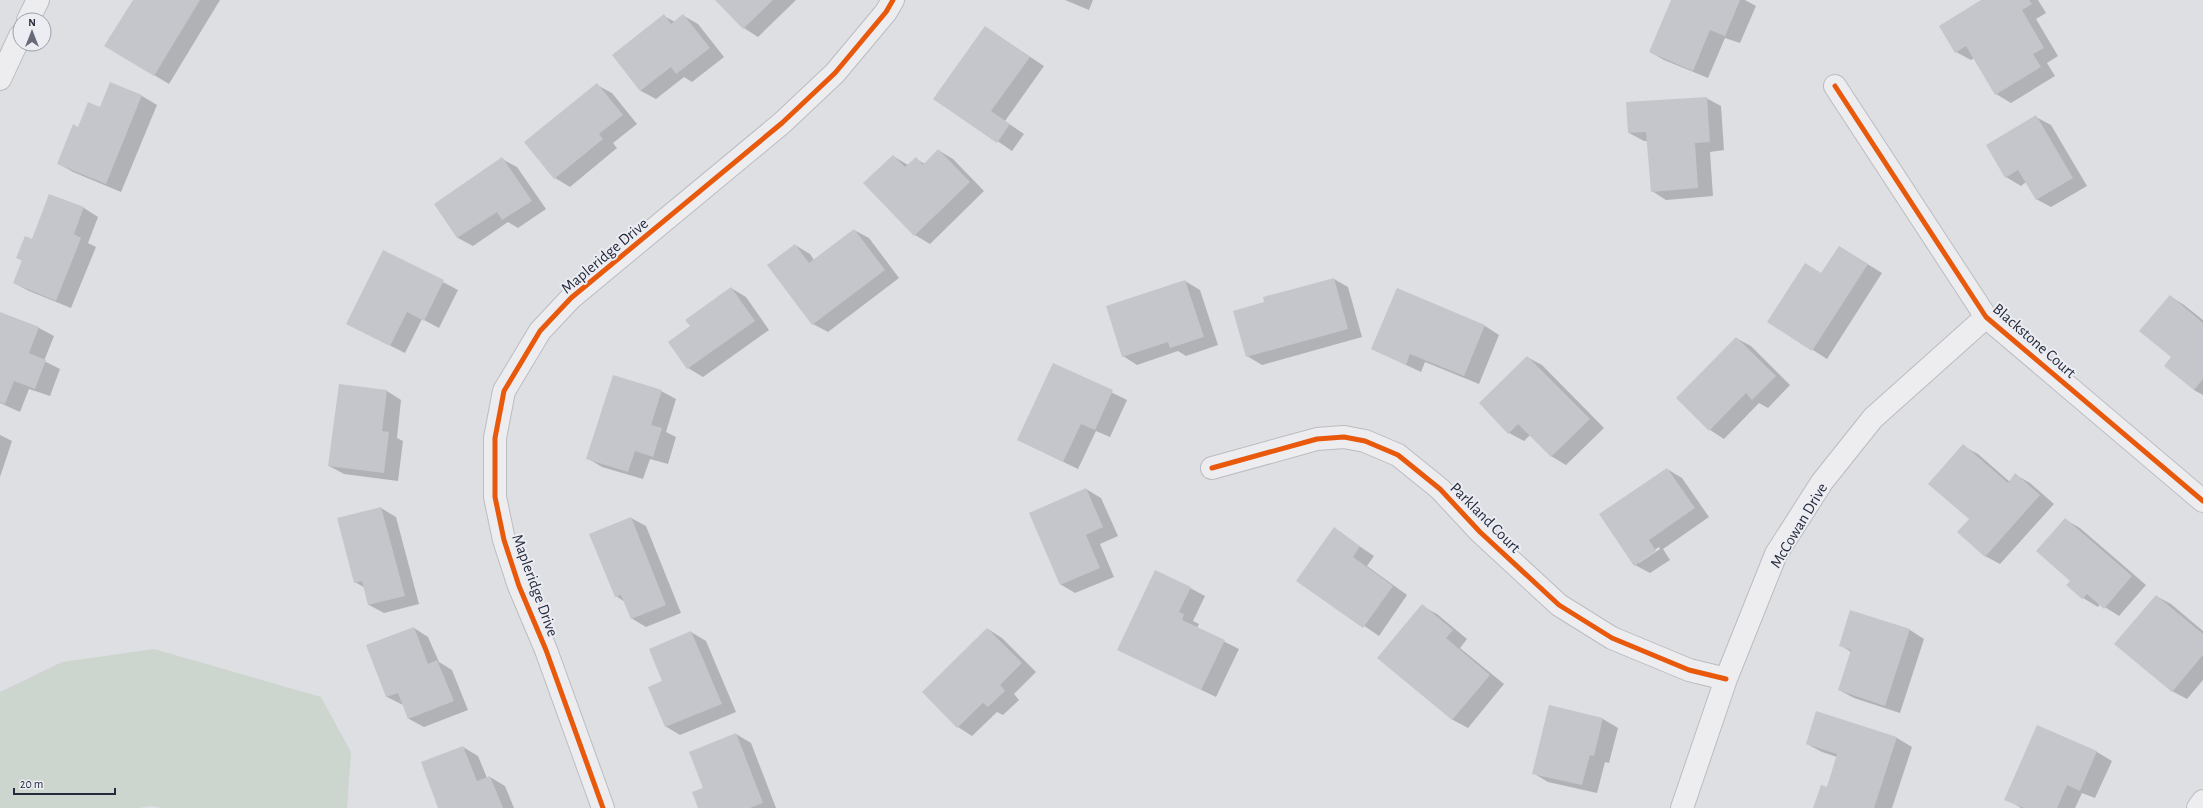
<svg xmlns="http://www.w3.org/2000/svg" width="2203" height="808" viewBox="0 0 2203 808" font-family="'Alegreya Sans',sans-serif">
	<rect width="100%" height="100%" fill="#dedfe3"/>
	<path fill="#ccd6ce" d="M154,649L321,697L351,752L347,808H162L150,806L139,808H0V692L62,662Z"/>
	<path fill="#0003" fill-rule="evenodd" d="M134,0H220L169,84L154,75Z
		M716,0H796L758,37L744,28Z
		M1065,0H1093L1089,10Z
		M1672,0H1745L1756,6L1740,43L1725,38L1708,78L1664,60L1650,52Z
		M1983,0H2038L2046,13L2036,19L2058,56L2047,63L2055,76L2011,103L1996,94L1974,58L1971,60L1956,52Z
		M664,16L675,22L684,16L698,24L724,57L692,82L684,77L656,99L641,91L614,55Z
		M985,27L1044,66L1005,121L1024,134L1012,151L935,98Z
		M110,84L142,96L157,105L121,192L73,172L59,164L78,128L100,108Z
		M597,85L612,93L637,124L613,143L617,148L570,187L555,178Z
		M1706,98L1721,106L1724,150L1710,152L1713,196L1666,200L1652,191L1648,141H1644L1629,133Z
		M2036,117L2051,125L2087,186L2051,207L2036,199L2026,182L2021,186L2006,177Z
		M938,150L953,159L984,191L930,244L915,235L864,183L893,156L908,165L916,159L925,164Z
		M502,159L517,167L546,209L518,228L508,222L473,246L458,238L435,204Z
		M50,195L84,208L98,217L88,243L96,247L71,308L29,291L14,283L23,261L17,258L32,240Z
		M854,230L869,238L899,278L828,332L813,324L795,245L810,254L814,260Z
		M1840,247L1882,273L1827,359L1769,322L1822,274Z
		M384,251L458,290L439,328L422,319L405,353L347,324Z
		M1334,279L1348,287L1362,337L1262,365L1247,356L1265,303Z
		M1185,281L1200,290L1218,345L1186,356L1178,351L1137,365L1123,356Z
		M731,288L746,297L769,330L703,377L688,368L669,342L691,326Z
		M1397,289L1485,326L1499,335L1479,384L1425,362L1421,372L1372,349Z
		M2170,296L2184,305L2203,320V395L2194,390L2173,357Z
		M0,313L39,328L54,336L44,361L60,369L50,396L29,389L20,412L0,403Z
		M1736,338L1751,346L1790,385L1768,408L1759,403L1724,439L1710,430Z
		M1527,357L1542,365L1604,428L1566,465L1551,456L1530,435L1524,441L1509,433Z
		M1054,364L1127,400L1110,437L1096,431L1078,469L1018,440Z
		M387,391L401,400L397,438L403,441L398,481L344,474L329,466Z
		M661,391L676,399L666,432L676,437L668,464L650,459L643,479L602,467L587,458Z
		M0,435L12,441L0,477Z
		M1963,446L1978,454L2010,482L2016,475L2030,483L2054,504L2000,564L1985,556L1970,519Z
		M1667,469L1682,478L1709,517L1663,549L1670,560L1650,573L1635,565ZM1659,547L1660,549L1639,563V561Z
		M1086,489L1101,498L1118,536L1100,544L1114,577L1075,593L1060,584Z
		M381,508L396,517L419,604L384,613L369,605L365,588L355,582Z
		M631,518L646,526L681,613L646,627L631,618L625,602L616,596Z
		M2066,520L2080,528L2146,585L2119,616L2100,604L2098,607L2083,598L2068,585L2071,581Z
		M1334,529L1374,556L1367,566L1407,595L1379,636L1297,580Z
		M1190,588L1205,596L1193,621L1199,624L1197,628L1239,649L1216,697L1119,650Z
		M2156,596L2171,604L2203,631V680L2187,699L2172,691Z
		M1422,606L1437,614L1467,639L1460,648L1504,684L1468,728L1453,720L1378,658Z
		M414,628L428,637L439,662L452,670L468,710L424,727L409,719L403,705L387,697L367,646Z
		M988,629L1002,638L1036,672L1014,694L1019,700L1003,715L997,712L972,736L958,727L923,692Z
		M1910,630L1924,639L1900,713L1854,698L1839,690L1851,652L1840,645Z
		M691,632L706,641L736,712L680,735L665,726L664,681Z
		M1549,706L1603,719L1618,728L1609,763L1605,762L1597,793L1548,782L1533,773Z
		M1817,713L1897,738L1912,747L1892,808H1814L1827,788L1837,757L1822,752L1807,744Z
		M2037,727L2097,752L2112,761L2095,798L2082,793L2075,808H2021L2006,799Z
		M736,734L751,743L776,808H700L704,788Z
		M463,747L478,756L487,778L490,777L505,786L514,808H439Z"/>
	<path fill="#c5c6cb" d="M133,0H200L154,76L104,46Z
		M715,0H773L743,29Z
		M1671,0H1740L1725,36L1710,30L1693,71L1649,52Z
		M1981,0H2029L2032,4L2022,10L2044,48L2033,54L2041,67L1995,95L1966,46L1955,53L1939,26Z
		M664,14L671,24L683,14L710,48L676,74L671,67L640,91L612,55Z
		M985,26L1030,57L991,111L1010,124L997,143L933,99Z
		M110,82L142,95L106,184L57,164L73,124L78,127L88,102L100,107Z
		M597,83L623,115L599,134L603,139L554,179L524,142Z
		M1707,97L1710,142L1695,143L1698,188L1651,192L1646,132L1628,133L1626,102Z
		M2036,115L2073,178L2036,200L2018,170L2005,178L1986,145Z
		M938,149L970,182L914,236L863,183L893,155L905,167L916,157L923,165Z
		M502,157L532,201L502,220L497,212L457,238L434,204Z
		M49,194L84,207L74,234L81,238L56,301L13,283L22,260L16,258L25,236L32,239Z
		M854,229L885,270L812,325L767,265L795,244L809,263Z
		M1839,246L1868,264L1812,351L1767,322L1805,263L1821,273Z
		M383,250L444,280L424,321L407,312L390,346L346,324Z
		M1334,278L1348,329L1246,357L1233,311L1264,302L1263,297Z
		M1185,280L1204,337L1170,348L1168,342L1122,357L1106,306Z
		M731,287L755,321L687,369L668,342L690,326L685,320Z
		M1397,288L1485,325L1464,376L1410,354L1406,365L1371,349Z
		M2170,295L2203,323V379L2194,390L2164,366L2171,357L2139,331Z
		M0,312L39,327L29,353L46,360L35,389L14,381L5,404L0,402Z
		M1736,337L1776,376L1752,400L1746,393L1709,431L1676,398Z
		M1527,356L1590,419L1551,457L1518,424L1508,434L1479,403Z
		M1053,363L1113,390L1095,430L1081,424L1063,462L1017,440Z
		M613,375L662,390L651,425L662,428L653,457L635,451L628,472L586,459Z
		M339,384L387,390L382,431L389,432L384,473L328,466Z
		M1963,444L2008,483L2015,473L2040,495L1985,557L1957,532L1969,519L1928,484Z
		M1667,468L1695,508L1649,540L1656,551L1634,566L1599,514Z
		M1086,488L1103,527L1086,535L1100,568L1060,585L1029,513Z
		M381,507L405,596L368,605L362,581L354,583L337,518Z
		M631,517L666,605L631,619L621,595L615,597L589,534Z
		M2065,518L2132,576L2104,609L2087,594L2082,599L2066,585L2070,581L2036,551Z
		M1334,527L1360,546L1353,557L1393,586L1363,628L1296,581Z
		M1155,570L1191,587L1179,612L1184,614L1182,620L1225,640L1201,690L1117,650Z
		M2156,595L2203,634V655L2172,692L2114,644Z
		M1422,604L1453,630L1446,638L1490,675L1452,720L1377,658Z
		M1850,610L1910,629L1885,706L1838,690L1851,650L1839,646Z
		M414,627L428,664L437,660L454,701L408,719L398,693L386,697L366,645Z
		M987,628L1022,663L1000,685L1005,691L988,707L983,703L957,728L922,692Z
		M691,631L722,704L665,727L648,687L662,681L649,649Z
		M1549,705L1603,718L1594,756L1590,755L1582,785L1532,774Z
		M1816,711L1897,737L1874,808H1813L1821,785L1827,787L1837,754L1806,744Z
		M2037,725L2097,751L2080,791L2067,785L2057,808H2024L2004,800Z
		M736,733L763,803L750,808H698L692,792L703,788L689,752Z
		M463,746L477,781L490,776L503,808H438L421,762Z"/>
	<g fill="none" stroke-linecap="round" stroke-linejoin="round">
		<g stroke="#bbbcc0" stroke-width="24">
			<path id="minor" d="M28,20L38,0
				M0,79L20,36
				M1835,86L1986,317L2203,501
				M1212,468L1317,439L1344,437L1365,441L1398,455L1440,489L1480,532L1559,605L1612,638L1689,670L1726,679
				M603,808L546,650L519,586L504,540L495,497V438L504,391L540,331L571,298L782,123L835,73L886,12L893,0
				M1682,808L1726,679L1776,554L1822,482L1873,418L1986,317
				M2198,808L2203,801"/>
		</g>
		<use href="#minor" stroke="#ededf0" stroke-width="22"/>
		<g stroke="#ebedf3" stroke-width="8">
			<path id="cycleway" d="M1835,86L1986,317L2203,501
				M1212,468L1317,439L1344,437L1365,441L1398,455L1440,489L1480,532L1559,605L1612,638L1689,670L1726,679
				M603,808L546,650L519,586L504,540L495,497V438L504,391L540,331L571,298L782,123L835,73L886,12L893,0"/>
		</g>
		<use href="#cycleway" stroke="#e8590c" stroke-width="5"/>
	</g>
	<g text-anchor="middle" stroke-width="4" stroke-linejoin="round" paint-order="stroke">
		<g font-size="16" fill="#262a3b" stroke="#ebedf3">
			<text transform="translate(604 255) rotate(-40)" y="6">Mapleridge Drive</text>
			<text transform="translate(2035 340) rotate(41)" y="6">Blackstone Court</text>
			<text transform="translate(1486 517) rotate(45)" y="6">Parkland Court</text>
			<text transform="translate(1798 525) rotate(-59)" y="6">McCowan Drive</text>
			<text transform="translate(536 585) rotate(70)" y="6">Mapleridge Drive</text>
		</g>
	</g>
	<g transform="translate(32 32)"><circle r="19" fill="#ebedf3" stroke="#9c9fa9"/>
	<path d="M0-3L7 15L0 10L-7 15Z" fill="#666976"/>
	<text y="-6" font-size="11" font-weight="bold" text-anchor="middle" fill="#262a3b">N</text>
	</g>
	<path d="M14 788v6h101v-6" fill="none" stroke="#262a3b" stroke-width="2"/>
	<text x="20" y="788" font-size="12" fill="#262a3b" stroke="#ebedf3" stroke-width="3" paint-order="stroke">20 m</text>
</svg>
